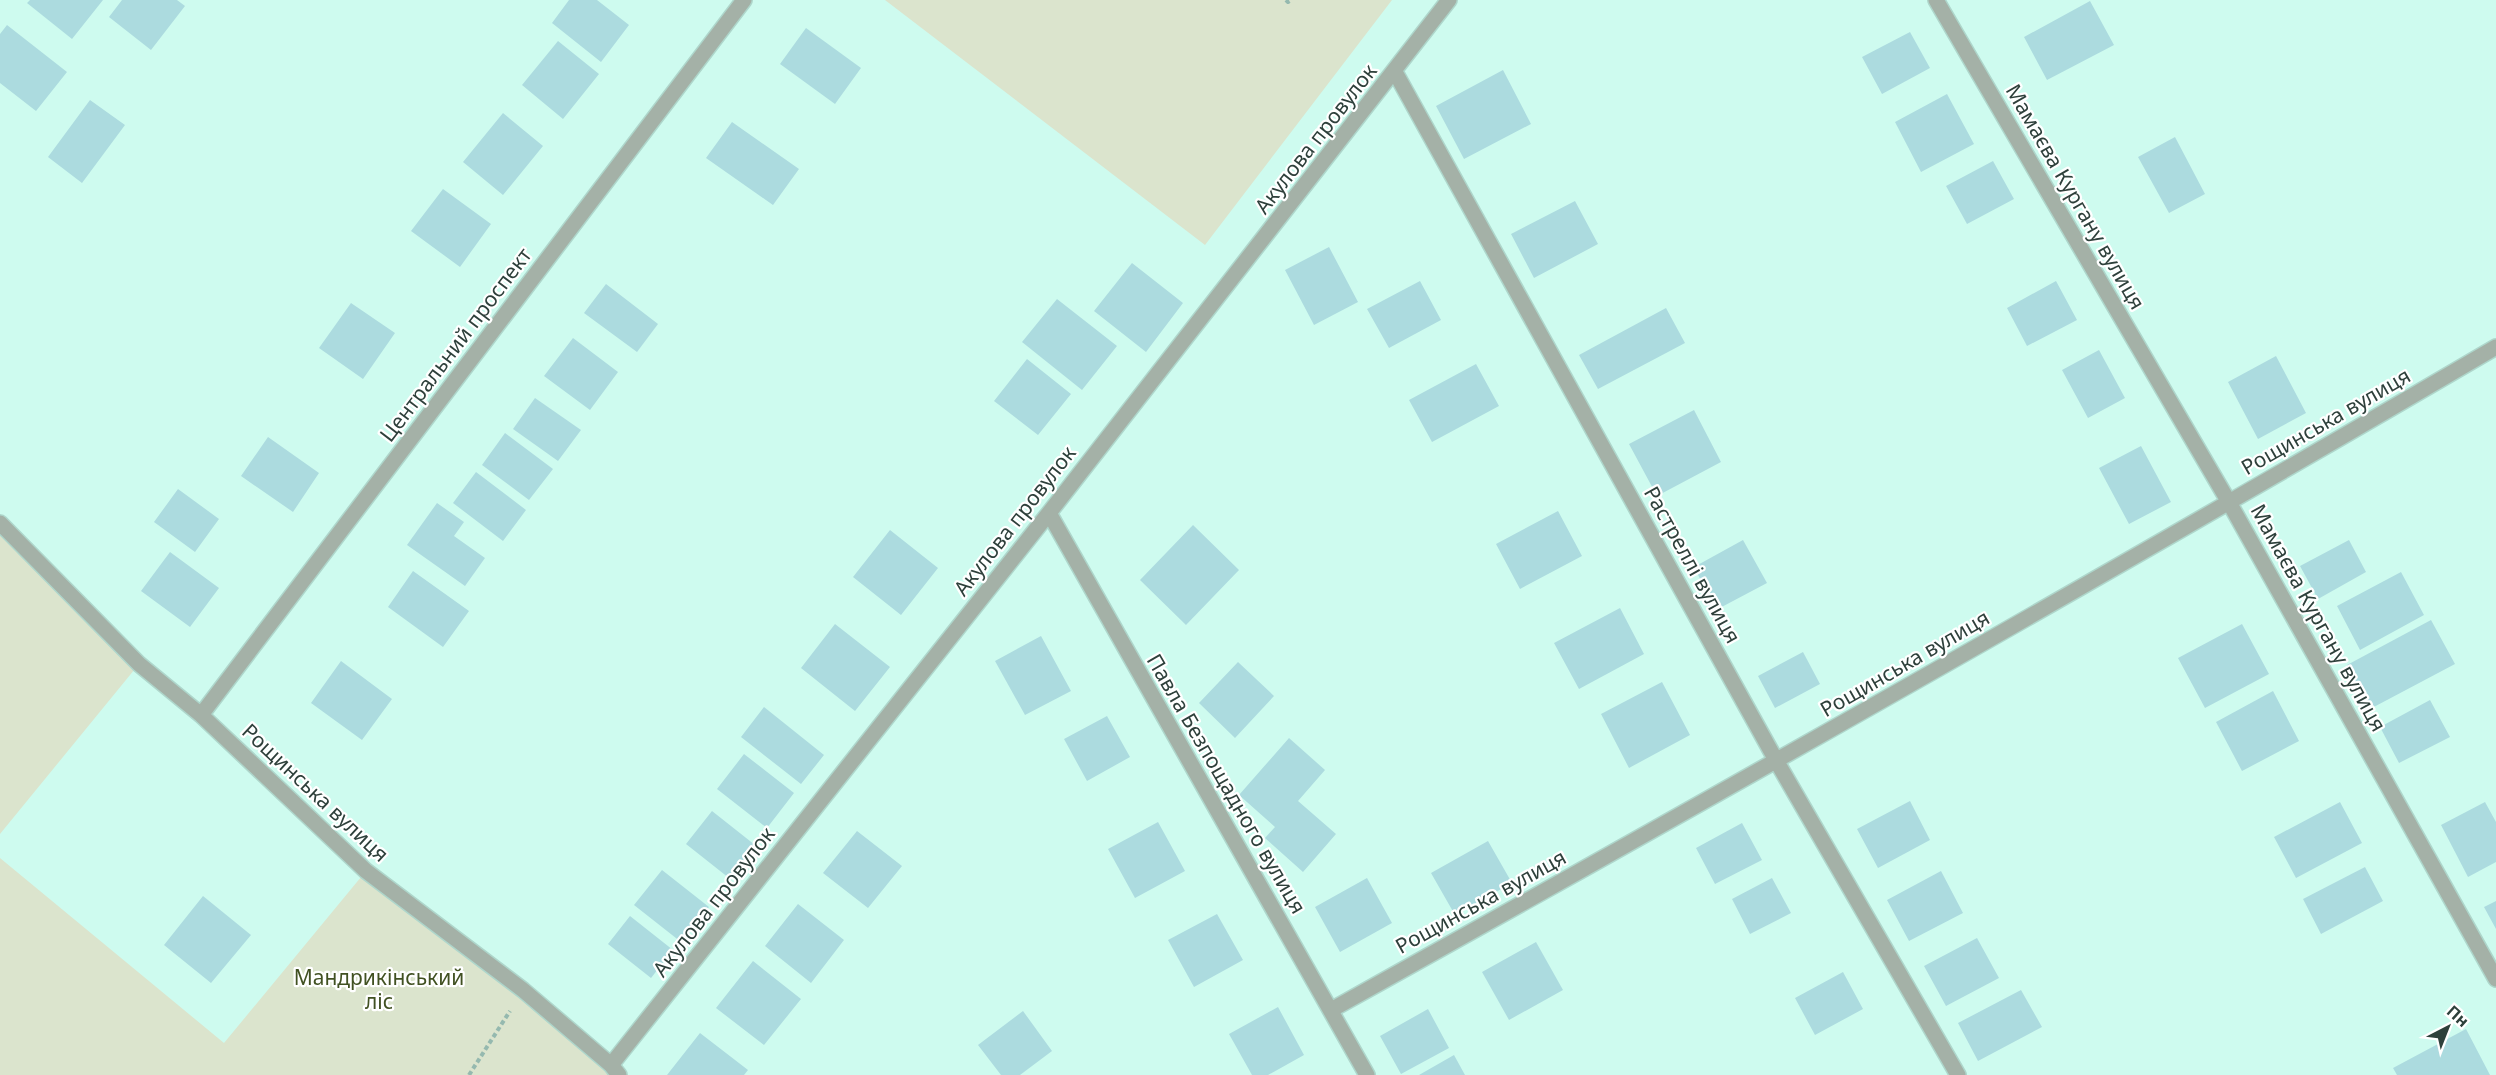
<svg xmlns="http://www.w3.org/2000/svg" width="2496" height="1075" viewBox="0 0 2496 1075" font-family="'Noto Sans',sans-serif">
	<rect width="100%" height="100%" fill="#cefbef"/>
	<path fill="#dbe4cd" d="M885,0H1392L1205,245Z
		M0,523L139,664L0,834Z
		M0,858L224,1043L366,871L619,1075H0Z"/>
	<path fill="#acdbdf" d="M30,0H103L72,39L27,3Z
		M122,0H177L185,6L151,50L109,17Z
		M569,0H597L629,25L601,62L552,23Z
		M2090,1L2114,45L2047,80L2024,37Z
		M7,25L67,72L36,111L0,83V34Z
		M806,28L861,68L835,104L780,64Z
		M1910,32L1930,68L1882,94L1862,57Z
		M558,41L599,74L563,119L522,85Z
		M1503,70L1531,124L1464,159L1436,106Z
		M1947,94L1974,144L1921,172L1895,122Z
		M90,100L125,125L82,183L48,157Z
		M503,113L543,146L503,195L463,162Z
		M732,122L799,169L773,205L706,158Z
		M2175,137L2205,194L2169,213L2138,157Z
		M1993,161L2014,199L1967,224L1946,186Z
		M443,189L491,224L460,267L411,231Z
		M1575,201L1598,244L1534,278L1511,234Z
		M1329,247L1358,302L1314,325L1285,270Z
		M1132,263L1183,303L1146,352L1094,311Z
		M1420,281L1441,320L1389,348L1367,309Z
		M2056,281L2077,320L2027,346L2007,308Z
		M606,284L658,324L637,352L584,313Z
		M1057,299L1117,346L1082,390L1022,342Z
		M351,303L395,333L363,379L319,348Z
		M1666,308L1685,343L1598,389L1579,355Z
		M573,338L618,372L590,410L544,376Z
		M2099,350L2125,398L2088,418L2062,370Z
		M2276,356L2306,413L2258,439L2228,382Z
		M1027,359L1071,394L1038,435L994,401Z
		M1476,364L1499,406L1432,442L1409,400Z
		M535,398L581,430L558,461L513,429Z
		M1694,410L1721,462L1657,496L1629,444Z
		M505,433L553,469L529,500L482,465Z
		M268,437L319,473L293,512L241,476Z
		M2141,446L2171,502L2129,524L2099,468Z
		M476,472L526,510L503,541L453,503Z
		M178,489L219,519L195,552L154,522Z
		M437,503L464,522L454,536L485,558L465,586L407,545Z
		M1558,511L1582,556L1520,589L1496,544Z
		M1193,525L1239,570L1186,625L1140,580Z
		M890,530L938,568L901,615L853,577Z
		M1743,540L1767,583L1716,610L1694,567Z
		M2349,540L2366,572L2318,599L2300,566Z
		M170,552L219,588L190,627L141,591Z
		M413,571L469,611L443,647L388,607Z
		M2401,572L2424,615L2360,650L2337,606Z
		M1620,608L1644,654L1579,689L1554,643Z
		M2431,620L2455,664L2370,709L2347,665Z
		M835,624L890,667L855,711L801,668Z
		M2242,624L2269,674L2205,708L2178,658Z
		M1041,636L1071,691L1025,715L995,661Z
		M1803,652L1820,684L1775,708L1758,676Z
		M341,661L392,699L362,740L311,703Z
		M1238,662L1274,696L1235,738L1199,703Z
		M1662,682L1690,735L1629,768L1601,714Z
		M2273,691L2299,741L2242,771L2216,722Z
		M2430,700L2450,737L2399,763L2380,727Z
		M764,707L824,755L801,784L741,737Z
		M1107,716L1130,757L1087,781L1064,739Z
		M1289,738L1325,770L1298,801L1336,834L1303,872L1265,838L1275,827L1239,795Z
		M744,754L794,793L767,828L717,789Z
		M1910,801L1930,840L1878,868L1857,829Z
		M2340,802L2362,843L2296,878L2274,837Z
		M2485,802L2496,822V862L2468,877L2441,825Z
		M712,811L755,845L729,878L686,844Z
		M1158,822L1185,871L1135,898L1108,849Z
		M1742,823L1762,860L1715,884L1696,848Z
		M857,831L902,866L868,908L823,873Z
		M1488,841L1512,883L1455,915L1431,873Z
		M2365,867L2383,901L2321,934L2303,899Z
		M662,870L709,907L681,942L634,905Z
		M1941,871L1963,913L1909,941L1887,900Z
		M1367,878L1392,923L1340,952L1315,907Z
		M1772,878L1791,913L1750,934L1732,899Z
		M203,896L251,935L211,983L164,945Z
		M2496,901V929L2484,907Z
		M798,904L844,940L811,983L765,946Z
		M1217,914L1243,960L1194,987L1168,940Z
		M630,916L673,950L651,978L608,944Z
		M1977,938L1999,978L1946,1006L1924,966Z
		M1536,942L1563,990L1509,1020L1482,972Z
		M753,961L801,999L764,1045L716,1008Z
		M1843,972L1863,1009L1815,1035L1795,998Z
		M2021,990L2042,1027L1978,1061L1958,1023Z
		M1278,1007L1304,1055L1268,1075H1252L1229,1034Z
		M1428,1009L1449,1048L1401,1074L1380,1036Z
		M1023,1011L1052,1051L1020,1075H1001L978,1045Z
		M2466,1029L2490,1075H2397L2393,1068Z
		M700,1033L748,1070L744,1075H667Z
		M1454,1055L1465,1075H1419Z"/>
	<g fill="none" stroke-linecap="round" stroke-linejoin="round">
		<g stroke="#aed6cb" stroke-width="18">
			<path id="street" d="M1936,0L2230,504L2496,979
				M1395,72L1777,762L1958,1075
				M1049,513L1367,1075
				M0,523L139,664L201,715L366,871L523,990L611,1065L619,1075
				M201,715L744,0
				M1331,1010C1721,793 2110,573 2496,347
				M611,1065L1049,513L1449,0"/>
		</g>
		<path stroke="#95b9af" stroke-width="4" stroke-dasharray="4.5 3" stroke-linecap="butt" d="M1286,0L1288,2L1291,0
			M469,1075L510,1011"/>
		<use href="#street" stroke="#a4b1a7" stroke-width="15"/>
	</g>
	<g text-anchor="middle" stroke-width="4.5" stroke-linejoin="round" paint-order="stroke">
		<g font-size="21" fill="#2e403b" stroke="#fff">
			<text transform="translate(1316 139) rotate(-52)" y="7">Акулова провулок</text>
			<text transform="translate(2075 197) rotate(60)" y="7">Мамаєва Кургану вулиця</text>
			<text transform="translate(456 345) rotate(-53)" y="7">Центральний проспект</text>
			<text transform="translate(2326 422) rotate(-30)" y="7">Рощинська вулиця</text>
			<text transform="translate(1015 521) rotate(-52)" y="7">Акулова провулок</text>
			<text transform="translate(1692 565) rotate(61)" y="7">Растреллі вулиця</text>
			<text transform="translate(2318 618) rotate(61)" y="7">Мамаєва Кургану вулиця</text>
			<text transform="translate(1905 664) rotate(-30)" y="7">Рощинська вулиця</text>
			<text transform="translate(1226 784) rotate(60)" y="7">Павла Безпощадного вулиця</text>
			<text transform="translate(315 793) rotate(43)" y="7">Рощинська вулиця</text>
			<text transform="translate(714 902) rotate(-52)" y="7">Акулова провулок</text>
			<text transform="translate(1481 902) rotate(-29)" y="7">Рощинська вулиця</text>
		</g>
		<g font-size="21" fill="#415122" stroke="#fff">
			<text x="379" y="985">Мандрикінський<tspan x="379" dy="24">ліс</tspan></text>
		</g>
	</g>
	<g transform="translate(2448 1027) rotate(42)" stroke="#ffffff" stroke-width="4.5" paint-order="stroke">
	<path d="M0-4.5L10 22L0 15L-10 22Z" fill="#2e403b"/>
	<text y="-9" font-size="16" font-weight="bold" text-anchor="middle" fill="#2e403b">Пн</text>
	</g>
</svg>
